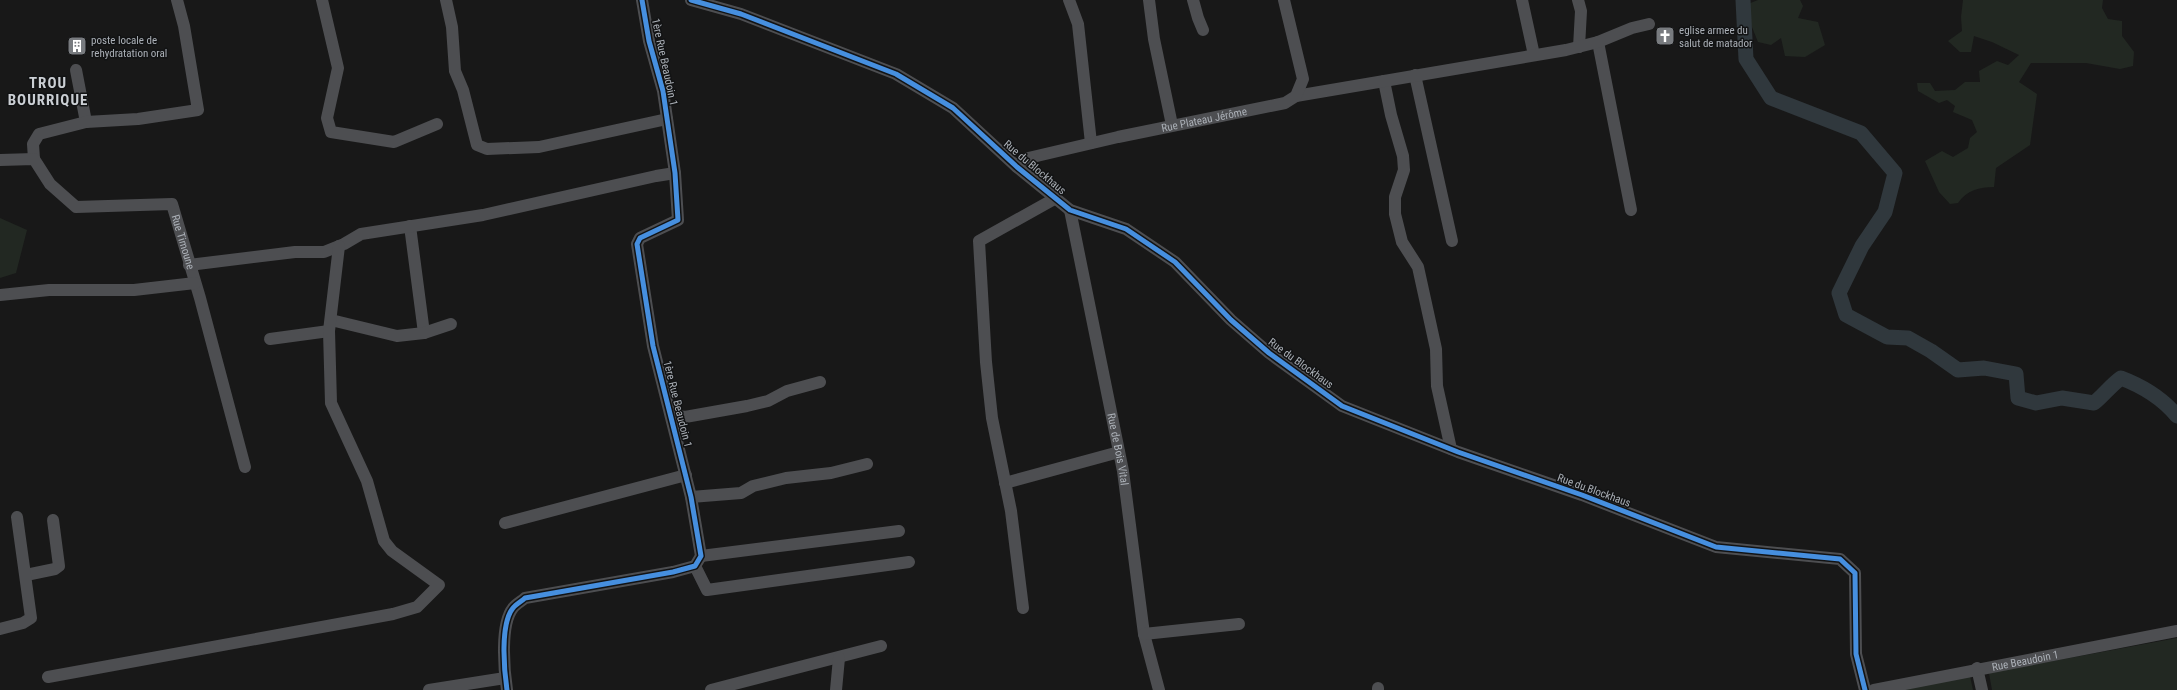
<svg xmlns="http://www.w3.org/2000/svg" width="2177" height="690" viewBox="0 0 2177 690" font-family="'Roboto Condensed',sans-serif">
	<rect width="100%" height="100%" fill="#181818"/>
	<path fill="#222822" d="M1758,0H1800L1803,6L1798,18L1818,22L1825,45L1805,57L1785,56L1781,38L1771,45L1758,42L1746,12L1748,4Z
		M1963,0H2103L2102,8L2108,19L2122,21V36L2134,52L2133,66L2120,69L2086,63H2031L2019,82L2037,94L2030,145L1996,168L1994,187C1979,187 1967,190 1958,203L1950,204L1939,192L1925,161L1942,151L1953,157L1968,148L1970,138L1977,132L1972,120L1953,112L1955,106L1947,100L1939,103L1918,91L1917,83H1930L1935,91L1955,90L1965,82H1980L1979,71L1997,61L2008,65L2019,55L1992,42L1974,36L1971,52H1960L1948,41L1962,31L1961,17Z
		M0,218L27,230L16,273L0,278Z
		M2177,638V690H1992L1989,673Z
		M1970,676L1973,690H1895Z"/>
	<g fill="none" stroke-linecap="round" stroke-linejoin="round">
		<path stroke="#30383d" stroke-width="15" d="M1743,0L1746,59L1771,98L1861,133L1895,173L1885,212L1862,246L1839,293L1846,315L1887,337L1908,338L1931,351L1958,370L1984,368L2016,374L2018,398L2036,403L2062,398L2094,403C2104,395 2111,385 2121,378C2142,386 2163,399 2177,416"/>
		<g stroke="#4d4e51" stroke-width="12">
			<path d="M322,0L338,68L327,118L331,132L394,142L437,124"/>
			<path d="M446,0L452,27L455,71L463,90L477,145L487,149L539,147L667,119"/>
			<path d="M691,0L741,14L896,74L953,108L1017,167L1070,210L1126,229L1175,262L1231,320L1269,353L1342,406L1458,452L1582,495L1716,547L1840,559L1855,573L1856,654L1865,690"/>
			<path d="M1069,0L1078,24L1091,143"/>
			<path d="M1149,0L1154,39L1172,125"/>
			<path d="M1193,0L1198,18L1203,30"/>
			<path d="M1522,0L1534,55"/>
			<path d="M1578,0L1581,11L1579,47"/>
			<path d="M1598,42L1631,210"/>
			<path d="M76,70L86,122"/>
			<path d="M1415,75L1452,241"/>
			<path d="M1384,81L1391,115L1403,156L1404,170L1395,197V214L1402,242L1418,267L1436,349L1437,386L1451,449"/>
			<path d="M1296,96L1566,50L1598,42L1632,28L1649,24"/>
			<path d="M34,159L33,144L39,134L86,122L138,119L198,110L184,26L177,0"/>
			<path id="s1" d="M0,160L34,159L50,184L76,207L172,204L200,298L245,467"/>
			<path id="s2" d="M1017,167L1024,159L1118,137L1285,103L1296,96L1303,79L1284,0"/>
			<path id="s3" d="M1070,210L1123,471L1144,634L1159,690"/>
			<path d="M410,226L424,333"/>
			<path d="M189,265L295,252H324L344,244L361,234L483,215L656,176L675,173"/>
			<path d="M0,295L49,290H134L195,283"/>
			<path d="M331,320L397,336L424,333L451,324"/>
			<path d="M270,339L329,331"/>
			<path d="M671,415L685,417L747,406L768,401L787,391L820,382"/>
			<path d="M1005,483L1119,452"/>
			<path d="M691,497L741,493L753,486L786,478L831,473L867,464"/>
			<path d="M505,523L686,475"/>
			<path d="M701,556L899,531"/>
			<path d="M695,566L707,590L909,562"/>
			<path d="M26,575L55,569L59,566L53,520"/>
			<path d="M1023,608L1011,511L992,418L986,362L979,241L1056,198"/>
			<path d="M0,629L23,623L31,618L17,517"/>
			<path d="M1144,634L1239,624"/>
			<path d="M1977,668L1982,690"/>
			<path d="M48,677L393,614L417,607L439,585L392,551L384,541L367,481L331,403L329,331L339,246"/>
			<path d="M429,690L505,678"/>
			<path d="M507,690C504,670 500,624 513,608C516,604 522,601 525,598L673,572L695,566L701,556L691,497L653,346L637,244L640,238L678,220L675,173L663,91L649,41L642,0"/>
			<path d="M711,690L881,646"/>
			<path d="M836,690L839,658"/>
			<path d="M1378,690V688"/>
			<path id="s4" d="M1874,690L2177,631"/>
		</g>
		<g stroke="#121314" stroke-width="8">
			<path id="cycleway" d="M691,0L741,14L896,74L953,108L1017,167L1070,210L1126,229L1175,262L1231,320L1269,353L1342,406L1458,452L1582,495L1716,547L1840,559L1855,573L1856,654L1865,690
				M507,690C504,670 500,624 513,608C516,604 522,601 525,598L673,572L695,566L701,556L691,497L653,346L637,244L640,238L678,220L675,173L663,91L649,41L642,0"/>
		</g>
		<use href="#cycleway" stroke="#468fdf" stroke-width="5"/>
	</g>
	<defs>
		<g id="church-square" transform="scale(1)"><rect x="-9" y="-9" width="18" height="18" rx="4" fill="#787b7f" stroke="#121314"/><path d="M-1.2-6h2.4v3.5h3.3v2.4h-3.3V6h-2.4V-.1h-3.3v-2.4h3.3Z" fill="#fff"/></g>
		<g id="building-square" transform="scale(1)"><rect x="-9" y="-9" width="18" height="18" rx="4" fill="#787b7f" stroke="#121314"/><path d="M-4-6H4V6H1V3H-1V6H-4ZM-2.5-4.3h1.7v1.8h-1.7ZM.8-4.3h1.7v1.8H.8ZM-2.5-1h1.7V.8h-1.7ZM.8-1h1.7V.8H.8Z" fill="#fff"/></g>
	</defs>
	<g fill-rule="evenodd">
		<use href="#church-square" x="1665" y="36"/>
		<use href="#building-square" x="77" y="46"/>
	</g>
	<g text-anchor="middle" stroke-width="3" stroke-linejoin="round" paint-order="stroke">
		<g font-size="11" fill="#abb0b7" stroke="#121314" text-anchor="start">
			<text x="1679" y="34">eglise armee du<tspan x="1679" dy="13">salut de matador</tspan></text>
			<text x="91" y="44">poste locale de<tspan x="91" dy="13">rehydratation oral</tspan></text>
		</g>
		<g font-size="11" fill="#abb0b7" stroke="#121314">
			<text transform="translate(665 62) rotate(78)" y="4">1ère Rue Beaudoin 1</text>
			<text dy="4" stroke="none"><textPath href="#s2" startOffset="195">Rue Plateau Jérôme</textPath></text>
			<text transform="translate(1035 167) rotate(40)" y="4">Rue du Blockhaus</text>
			<text dy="4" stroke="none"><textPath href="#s1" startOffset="234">Rue Timoune</textPath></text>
			<text transform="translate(1301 363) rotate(36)" y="4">Rue du Blockhaus</text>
			<text transform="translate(678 404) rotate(76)" y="4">1ère Rue Beaudoin 1</text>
			<text dy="4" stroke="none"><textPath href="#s3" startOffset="244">Rue de Bois Vital</textPath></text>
			<text transform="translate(1594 490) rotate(20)" y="4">Rue du Blockhaus</text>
			<text dy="4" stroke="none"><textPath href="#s4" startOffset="154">Rue Beaudoin 1</textPath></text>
		</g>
		<g font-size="15" font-weight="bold" letter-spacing="1" fill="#cbcfd4" stroke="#121314">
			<text x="48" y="88">TROU<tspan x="48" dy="17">BOURRIQUE</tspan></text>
		</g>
	</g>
</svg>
